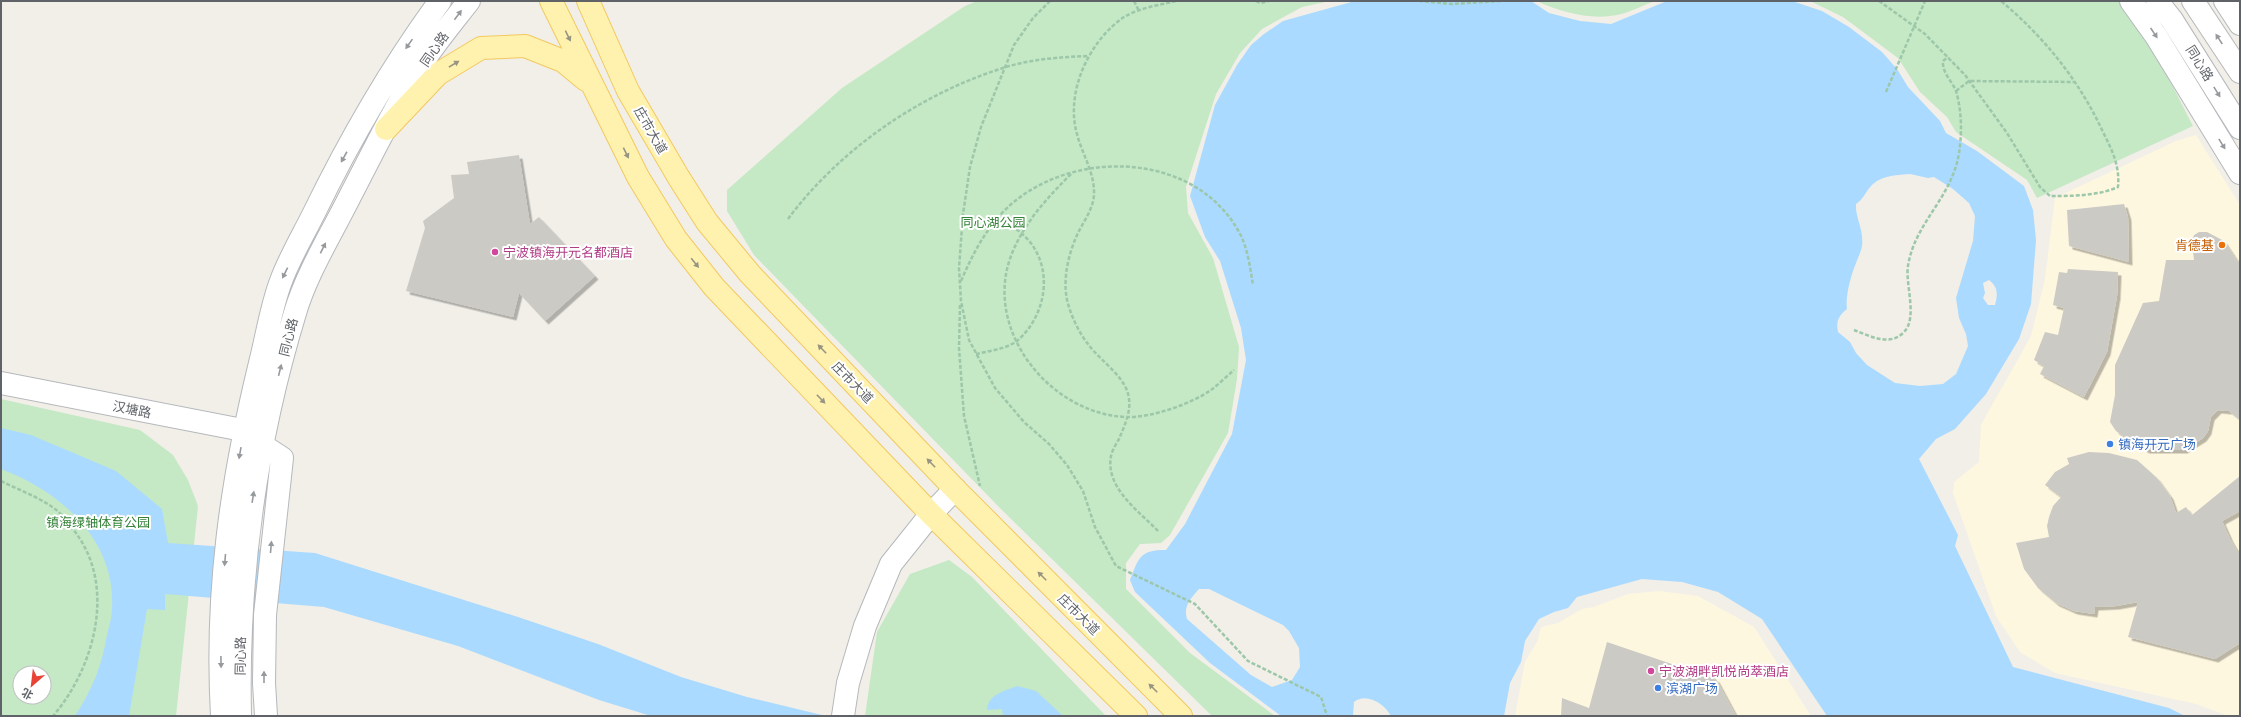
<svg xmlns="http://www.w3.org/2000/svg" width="2241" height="717" viewBox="0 0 2241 717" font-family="Rubik,'Noto Sans SC',sans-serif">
	<defs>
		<filter id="shadow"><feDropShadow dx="3.5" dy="3.5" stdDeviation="0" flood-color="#0004"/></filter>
	</defs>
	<rect width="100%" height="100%" fill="#f1efe8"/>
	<path fill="#fef7e0" d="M2196,135L2240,205V716H2228L2196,704L2055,673L2020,652L1996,616L1953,493L1954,482L1979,462L1981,425L2031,336L2045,279L2055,198L2176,141Z
		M1659,591L1698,596L1754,627L1811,716H1515L1525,662L1537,642L1541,627L1558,623L1582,609L1594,607L1628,594Z"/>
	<path fill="#c5e8c5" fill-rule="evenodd" d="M977,1H1330L1302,7L1262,29L1240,53L1216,94L1186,187L1188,213L1213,258L1239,347L1237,379L1228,433L1170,535L1161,543L1140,544L1126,563V589L1190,653L1275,716H1212L998,506L754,255L727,211V190L842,88L965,6Z
		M1537,1H1655C1641,6 1625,15 1610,16C1588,19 1557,11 1537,1Z
		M1810,1H2119C2150,38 2171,83 2193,126L2037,198L2027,180L1956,132L1947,117L1920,92L1898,58L1843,17Z
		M1,399L140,430L173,455L188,480L198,506L176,716H1ZM20,673H44V697H20Z
		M949,560L972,577L1106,716H865L877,632L910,574Z"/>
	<path fill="#aadaff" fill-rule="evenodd" d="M1355,1H1531L1549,13L1580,21L1611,24L1667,1H1792L1822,11L1849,27L1882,52L1897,69L1908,87L1940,121L1946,133L1977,151L2024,186L2033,210L2036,240L2031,304L2019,339L1986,394L1955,429L1936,439L1919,459L1958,535L1955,546L2013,667L2169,708L2185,716H1827L1762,619L1718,592L1682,582L1642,579L1577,597L1568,608L1554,612L1539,619L1525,641L1521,662L1510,683L1504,716H1391C1385,704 1366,692 1354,702L1353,716H1281L1210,663L1135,592L1130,580C1139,557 1140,550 1166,550L1185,524L1232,434L1246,360L1241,328L1220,261L1205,237L1190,196L1215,105L1237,65L1251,45L1264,34L1283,21ZM1910,174L1928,178L1934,177L1953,189L1969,203L1975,216L1973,241L1956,298L1959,318L1966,334L1968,346L1956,374L1943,384L1920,386L1895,383L1867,365L1856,353L1850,342L1838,332C1836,322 1838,316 1847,309C1845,297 1851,275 1856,263C1858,257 1861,252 1862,246C1864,229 1855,218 1856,204C1864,199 1866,190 1873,184C1883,175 1898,175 1910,174ZM1989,280C1998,287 1998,294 1995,305H1988L1983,298L1985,293L1983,283ZM1199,589H1209L1283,625L1289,631L1299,648L1300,667L1292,680L1272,687L1251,675L1187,619C1183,606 1191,598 1199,589Z
		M1,428L31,435L116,471L162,509L168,543L315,553L518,617L598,644L681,677L747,697L826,716H651L599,700L458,646L324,607L165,594V610L147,609L129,716H75C92,690 102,666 107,635C109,627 112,617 112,608C116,540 60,491 1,469Z
		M1017,686L1036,691L1063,716H1003L1002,709L987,710C988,694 1005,691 1017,686Z"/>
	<path fill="#cccac5" filter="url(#shadow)" d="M519,155L530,224L539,217L595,276L545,321L519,293L513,317L406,291L425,228L423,221L454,198L451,175L469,174L467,162Z
		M2124,204L2128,217L2129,262L2069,246L2067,210Z
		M2199,232H2207L2224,241L2240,265V420L2229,411L2218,410L2211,417L2208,431L2203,438L2184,450H2146L2116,431L2110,422L2115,395V365L2143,303L2159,301L2166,260H2194L2192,242L2194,235Z
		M2068,269L2118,272L2117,296L2107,352L2084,397L2040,374L2044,366L2034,360L2045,332L2058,335L2064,308L2053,305L2059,272L2067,273Z
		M2089,452L2109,453L2137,460L2157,478L2170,496L2176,513L2186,507L2192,515L2240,476V511L2222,521L2230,539L2240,556V643L2215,659L2128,637L2138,602L2116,606L2095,607L2094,614L2074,611L2056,603L2038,588L2024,569L2016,543L2049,537L2047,526L2049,517L2053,506L2061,497L2045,485L2055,472L2069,464L2067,458Z
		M1607,642L1716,679L1736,716H1561L1562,698L1589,708Z"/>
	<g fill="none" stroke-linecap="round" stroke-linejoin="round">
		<g stroke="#b5b8bc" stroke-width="24">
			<path id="minor" d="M2131,1L2156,36L2240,173
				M2157,1L2172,20L2240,128
				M2193,1L2240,72
				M2225,1L2240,24
				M1,383L258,433
				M262,445L282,458L265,615L264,683L266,716
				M222,716C215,593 231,482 260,363C267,336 271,307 281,281C289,259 302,237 313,215C349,141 391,68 440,1
				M240,716C237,579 255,444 295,313C305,278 327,241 344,208C370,158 396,104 427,56C440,37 455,19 469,1
				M843,716L848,683L865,626L891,564L931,514L955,489"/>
		</g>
		<g stroke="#f2c960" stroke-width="24">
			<path id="major" d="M551,1L638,177L676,239L714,287L931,514L1136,716
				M588,1L628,91L679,178L707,222L750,274L955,489L1181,716
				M386,129L438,74L481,48L525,46L563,61L586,80"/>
		</g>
		<path stroke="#9cc7a9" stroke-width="2.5" stroke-dasharray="4 2" stroke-linecap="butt" d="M1050,1L1033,18L1014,45L981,127L970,167L963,214L959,268L961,301L969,340L995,388L1024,422L1049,444L1067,465L1083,491L1095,527L1116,566L1195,604L1248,661L1321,697L1327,716
			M1134,1L1139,11
			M1256,1L1261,3L1269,1
			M1419,1L1452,4L1501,1
			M1879,1L1925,34L1965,75L2007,133L2040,187L2050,196C2072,196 2098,196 2118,187C2120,166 2112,150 2103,132C2079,80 2044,37 2001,1
			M1956,91L1969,81L2075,82
			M1886,92L1925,1
			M1071,174C1047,198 1023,224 1011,256C983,330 1050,414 1126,417C1151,418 1191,404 1211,390C1219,384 1227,376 1234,370
			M788,219C840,149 920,94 1003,68C1030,59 1061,57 1089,56
			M961,281C974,251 989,222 1015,201C1081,148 1196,154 1239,232C1248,248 1250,268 1253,285
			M960,305L959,348L964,416L980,486
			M1854,330C1870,336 1890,347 1904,332C1918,318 1905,284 1908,266C1915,220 1956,196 1960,145C1962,128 1961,108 1956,91C1952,81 1942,73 1943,61L1948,57
			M976,354C989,351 1006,349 1017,341C1045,317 1054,272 1030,242C1022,232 1010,225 1000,217
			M1,481C19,490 39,497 55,509C61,513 66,521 71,527C118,581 96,666 53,716
			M1158,531C1139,511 1105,488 1111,456C1112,451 1116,444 1119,439C1124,427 1131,412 1129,399C1127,377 1100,361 1088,344C1080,334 1073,320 1069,307C1061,284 1068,254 1078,233C1084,221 1093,209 1094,195C1095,173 1082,154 1077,134C1065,92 1089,41 1124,17C1139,8 1159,5 1176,1"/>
		<use href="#minor" stroke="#fff" stroke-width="22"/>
		<use href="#major" stroke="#fff2af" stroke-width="22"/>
	</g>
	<defs><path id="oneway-solid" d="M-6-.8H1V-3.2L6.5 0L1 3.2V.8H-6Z"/></defs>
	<g fill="#979a9d">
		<use href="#oneway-solid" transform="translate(458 15) rotate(-53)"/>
		<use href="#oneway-solid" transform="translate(2154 33) rotate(56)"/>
		<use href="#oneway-solid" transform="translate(2219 39) rotate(-123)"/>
		<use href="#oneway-solid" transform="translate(409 44) rotate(125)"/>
		<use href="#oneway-solid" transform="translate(2217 92) rotate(58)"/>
		<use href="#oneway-solid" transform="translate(2222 144) rotate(58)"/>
		<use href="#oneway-solid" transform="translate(344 157) rotate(119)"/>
		<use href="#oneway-solid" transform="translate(323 248) rotate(-64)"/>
		<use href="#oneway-solid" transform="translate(285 273) rotate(116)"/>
		<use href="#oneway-solid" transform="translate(280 370) rotate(-76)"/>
		<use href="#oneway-solid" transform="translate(240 453) rotate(100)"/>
		<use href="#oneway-solid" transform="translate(253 497) rotate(-81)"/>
		<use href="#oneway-solid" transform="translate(271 547) rotate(-85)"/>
		<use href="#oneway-solid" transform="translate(225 560) rotate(95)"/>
		<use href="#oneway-solid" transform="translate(221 662) rotate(89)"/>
		<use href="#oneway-solid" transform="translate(264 677) rotate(-90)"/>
	</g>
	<g fill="#979581">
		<use href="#oneway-solid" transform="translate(568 36) rotate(64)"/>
		<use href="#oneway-solid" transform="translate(454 64) rotate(-31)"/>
		<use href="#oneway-solid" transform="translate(626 153) rotate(64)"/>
		<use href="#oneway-solid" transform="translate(695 263) rotate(51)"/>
		<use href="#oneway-solid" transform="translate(822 349) rotate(-134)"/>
		<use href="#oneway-solid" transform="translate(821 399) rotate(46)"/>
		<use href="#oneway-solid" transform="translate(931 463) rotate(-134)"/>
		<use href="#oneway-solid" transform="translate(1042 576) rotate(-135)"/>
		<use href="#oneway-solid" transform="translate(1153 688) rotate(-135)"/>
	</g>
	<circle fill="#e8710a" stroke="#fff" stroke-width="1.5" cx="2222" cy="245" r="4"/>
	<g fill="#d1479c" stroke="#fff" stroke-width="1.5">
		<circle cx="495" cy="252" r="4"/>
		<circle cx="1651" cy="671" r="4"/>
	</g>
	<g fill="#3f7fe0" stroke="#fff" stroke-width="1.5">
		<circle cx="2110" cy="444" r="4"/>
		<circle cx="1658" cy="688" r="4"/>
	</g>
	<g text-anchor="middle" stroke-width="4" stroke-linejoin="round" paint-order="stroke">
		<g font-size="13" fill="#5f6368" stroke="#fff">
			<text transform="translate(434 49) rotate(-55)" y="5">同心路</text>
			<text transform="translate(2200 63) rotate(58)" y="5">同心路</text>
			<text transform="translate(651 130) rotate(60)" y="5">庄市大道</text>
			<text transform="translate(288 337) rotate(-76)" y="5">同心路</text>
			<text transform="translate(853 382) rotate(46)" y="5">庄市大道</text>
			<text transform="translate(132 409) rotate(11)" y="5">汉塘路</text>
			<text transform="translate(1079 614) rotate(45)" y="5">庄市大道</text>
			<text transform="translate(240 656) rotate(-89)" y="5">同心路</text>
		</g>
		<g font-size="13" fill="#348238" stroke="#fff">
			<text x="993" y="227">同心湖公园</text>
			<text x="98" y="527">镇海绿轴体育公园</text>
		</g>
		<g font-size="13" fill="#c56008" stroke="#fff" text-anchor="end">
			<text x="2214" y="250">肯德基</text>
		</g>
		<g font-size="13" fill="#b23c85" stroke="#fff" text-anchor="start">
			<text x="503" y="257">宁波镇海开元名都酒店</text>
			<text x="1659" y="676">宁波湖畔凯悦尚萃酒店</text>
		</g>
		<g font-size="13" fill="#366cbe" stroke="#fff" text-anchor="start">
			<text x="2118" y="449">镇海开元广场</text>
			<text x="1666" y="693">滨湖广场</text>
		</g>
	</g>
	<rect width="2241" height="717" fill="none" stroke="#5f6368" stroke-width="4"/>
	<g transform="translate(32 685) rotate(208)"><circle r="19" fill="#ffffff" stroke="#bfc1c3"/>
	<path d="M0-3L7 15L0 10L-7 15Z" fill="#ea4335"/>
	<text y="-6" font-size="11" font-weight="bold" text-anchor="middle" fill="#5f6368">北</text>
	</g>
</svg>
